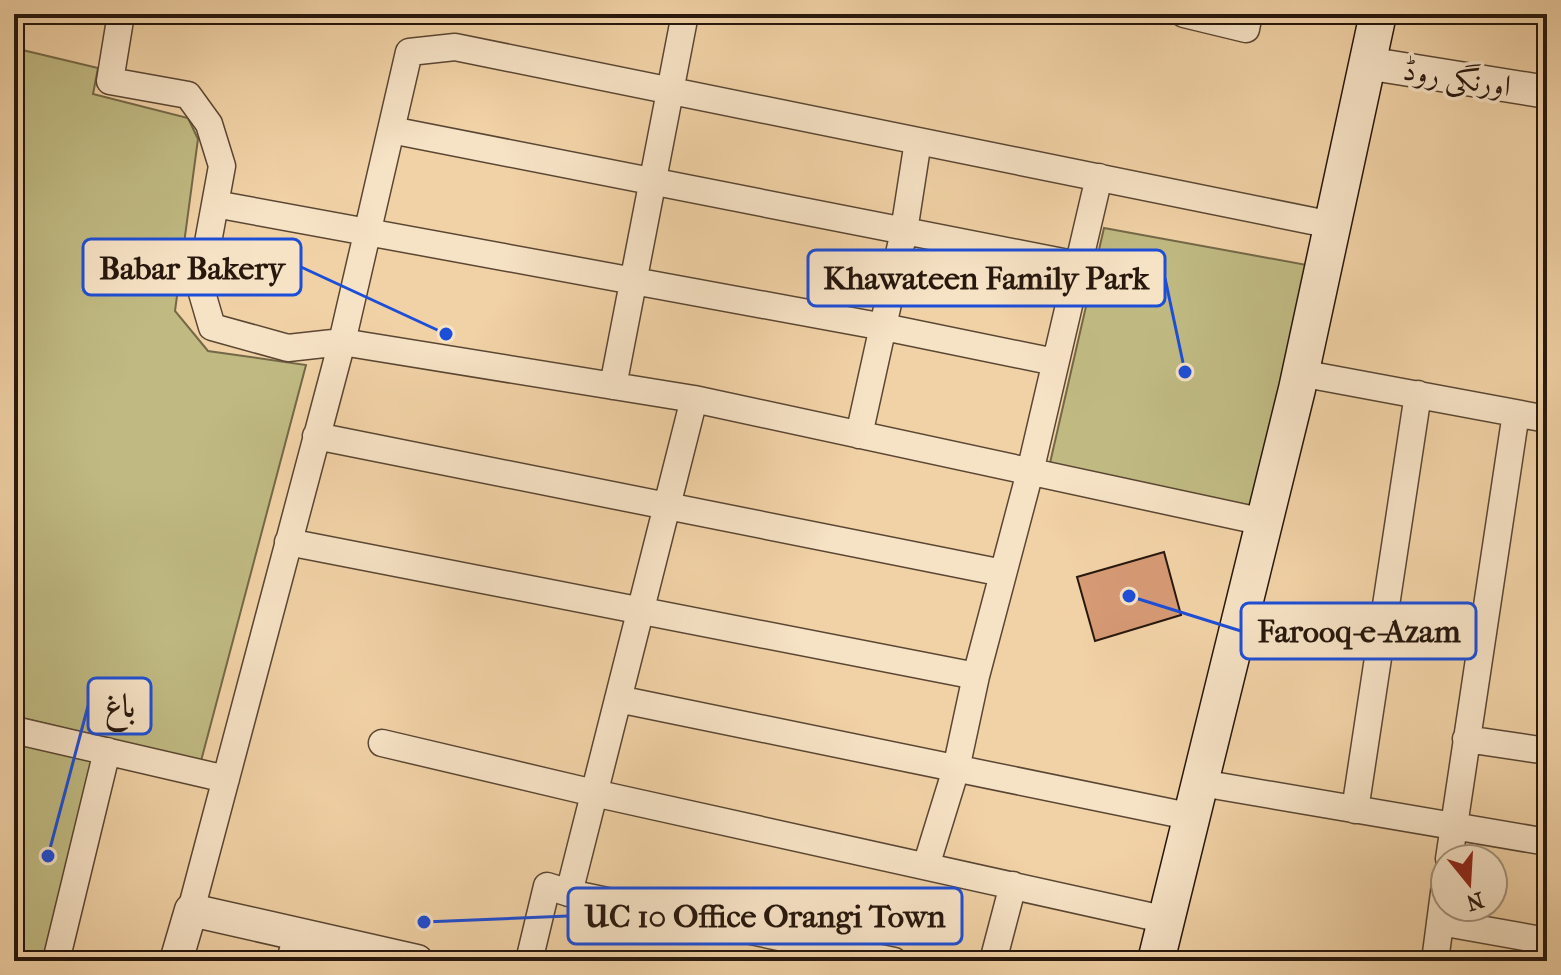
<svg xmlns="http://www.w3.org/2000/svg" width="1561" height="975" viewBox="0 0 1561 975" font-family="'IM FELL French Canon',Amiri,serif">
	<rect width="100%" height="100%" fill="#f1d2a6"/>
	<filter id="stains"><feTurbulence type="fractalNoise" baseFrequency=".0025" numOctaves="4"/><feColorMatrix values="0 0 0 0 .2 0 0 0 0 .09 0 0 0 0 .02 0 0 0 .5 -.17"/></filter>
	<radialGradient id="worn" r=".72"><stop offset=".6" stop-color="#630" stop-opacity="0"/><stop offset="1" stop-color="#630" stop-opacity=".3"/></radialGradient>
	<path fill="#c0ba82" stroke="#746848" stroke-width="2" d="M14,48L98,68L93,94L188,118L198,139L175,311L208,351L306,365L201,761L14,716Z
		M1104,228L1323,268L1264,522L1047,476Z
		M14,730L107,751L56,961H14Z"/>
	<path fill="#d69a75" stroke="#27170d" stroke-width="2" d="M1164,552L1181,615L1095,641L1077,577Z"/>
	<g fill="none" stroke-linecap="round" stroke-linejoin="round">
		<g stroke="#5a4633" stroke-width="29">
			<path id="minor" d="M121,14L110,81L188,95L209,124L222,166L200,286L212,327L288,348L342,342L694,399L1264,522
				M1184,14L1246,29L1249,14
				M391,130L1078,265
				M215,204L884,327L1055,362
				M1300,373L1547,419
				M613,386L685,14
				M859,435L904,231L918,141
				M316,436L1003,573
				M288,542L976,676
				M618,699L1193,817
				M14,730L226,779
				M1466,739L1547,751
				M382,743L594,793L1167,920
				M1201,783L1547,842
				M1355,810L1418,394
				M1449,859L1516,413
				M926,866L956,769L976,676L1030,472L1099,177
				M569,893L894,961
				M191,910L342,342L409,52L455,47L1332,225
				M1440,922L1547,941
				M56,961L107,751
				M290,961L297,934
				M529,961L547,886L569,893L694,399
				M993,961L1013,885
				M1435,961L1445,885"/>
		</g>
		<g stroke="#5a4633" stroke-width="35">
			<path id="tertiary" d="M1366,63L1547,92
				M176,961L191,910L417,961"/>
		</g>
		<g stroke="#27170d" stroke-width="39">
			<path id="secondary" d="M1156,961L1297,389L1378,14"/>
		</g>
		<use href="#minor" stroke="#f6e2c5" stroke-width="26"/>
		<use href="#tertiary" stroke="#f6e2c5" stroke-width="32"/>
		<use href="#secondary" stroke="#f6e2c5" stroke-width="36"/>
	</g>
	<g text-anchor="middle" stroke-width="7" stroke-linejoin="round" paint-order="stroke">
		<g font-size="30" fill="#27170d" stroke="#f6e2c5">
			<text transform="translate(1457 78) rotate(9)" y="10">اورنگی روڈ</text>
		</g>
	</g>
	<path fill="none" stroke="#1d4ed8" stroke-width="3" d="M446 334L301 267M1185 372L1165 278M1129 596L1241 631M48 856L88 706M424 922L568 916"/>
	<g fill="#1d4ed8" stroke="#f6e2c5" stroke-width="3">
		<circle cx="446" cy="334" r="8"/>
		<circle cx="1185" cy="372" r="8"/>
		<circle cx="1129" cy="596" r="8"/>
		<circle cx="48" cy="856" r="8"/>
		<circle cx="424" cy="922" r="8"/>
	</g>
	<g fill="#f6e2c5" stroke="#1d4ed8" stroke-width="3">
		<rect x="83" y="239" width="218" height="56" rx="8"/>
		<rect x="808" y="250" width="357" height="56" rx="8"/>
		<rect x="1241" y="603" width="235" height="56" rx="8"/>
		<rect x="88" y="678" width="63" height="56" rx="8"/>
		<rect x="568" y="888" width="394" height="56" rx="8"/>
	</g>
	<g font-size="32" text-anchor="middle" font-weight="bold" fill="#27170d">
		<text x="192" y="279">Babar Bakery</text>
		<text x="986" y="289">Khawateen Family Park</text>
		<text x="1359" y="642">Farooq-e-Azam</text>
		<text x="120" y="717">باغ</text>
		<text x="765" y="927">UC 10 Office Orangi Town</text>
	</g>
	<rect width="1561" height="975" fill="none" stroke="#f1d2a6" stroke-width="48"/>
	<rect x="16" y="16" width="1529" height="943" fill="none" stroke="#27170d" stroke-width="4"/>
	<rect x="24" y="24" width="1513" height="927" fill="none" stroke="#27170d" stroke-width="2"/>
	<g transform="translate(1469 883) rotate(162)"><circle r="38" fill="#f6e2c5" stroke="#a3917b" stroke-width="2"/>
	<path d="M0-6L14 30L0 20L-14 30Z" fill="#8f2418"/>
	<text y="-12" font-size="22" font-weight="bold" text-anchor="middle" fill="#27170d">N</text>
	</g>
	<rect width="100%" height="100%" filter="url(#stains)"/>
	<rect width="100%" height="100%" fill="url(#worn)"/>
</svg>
